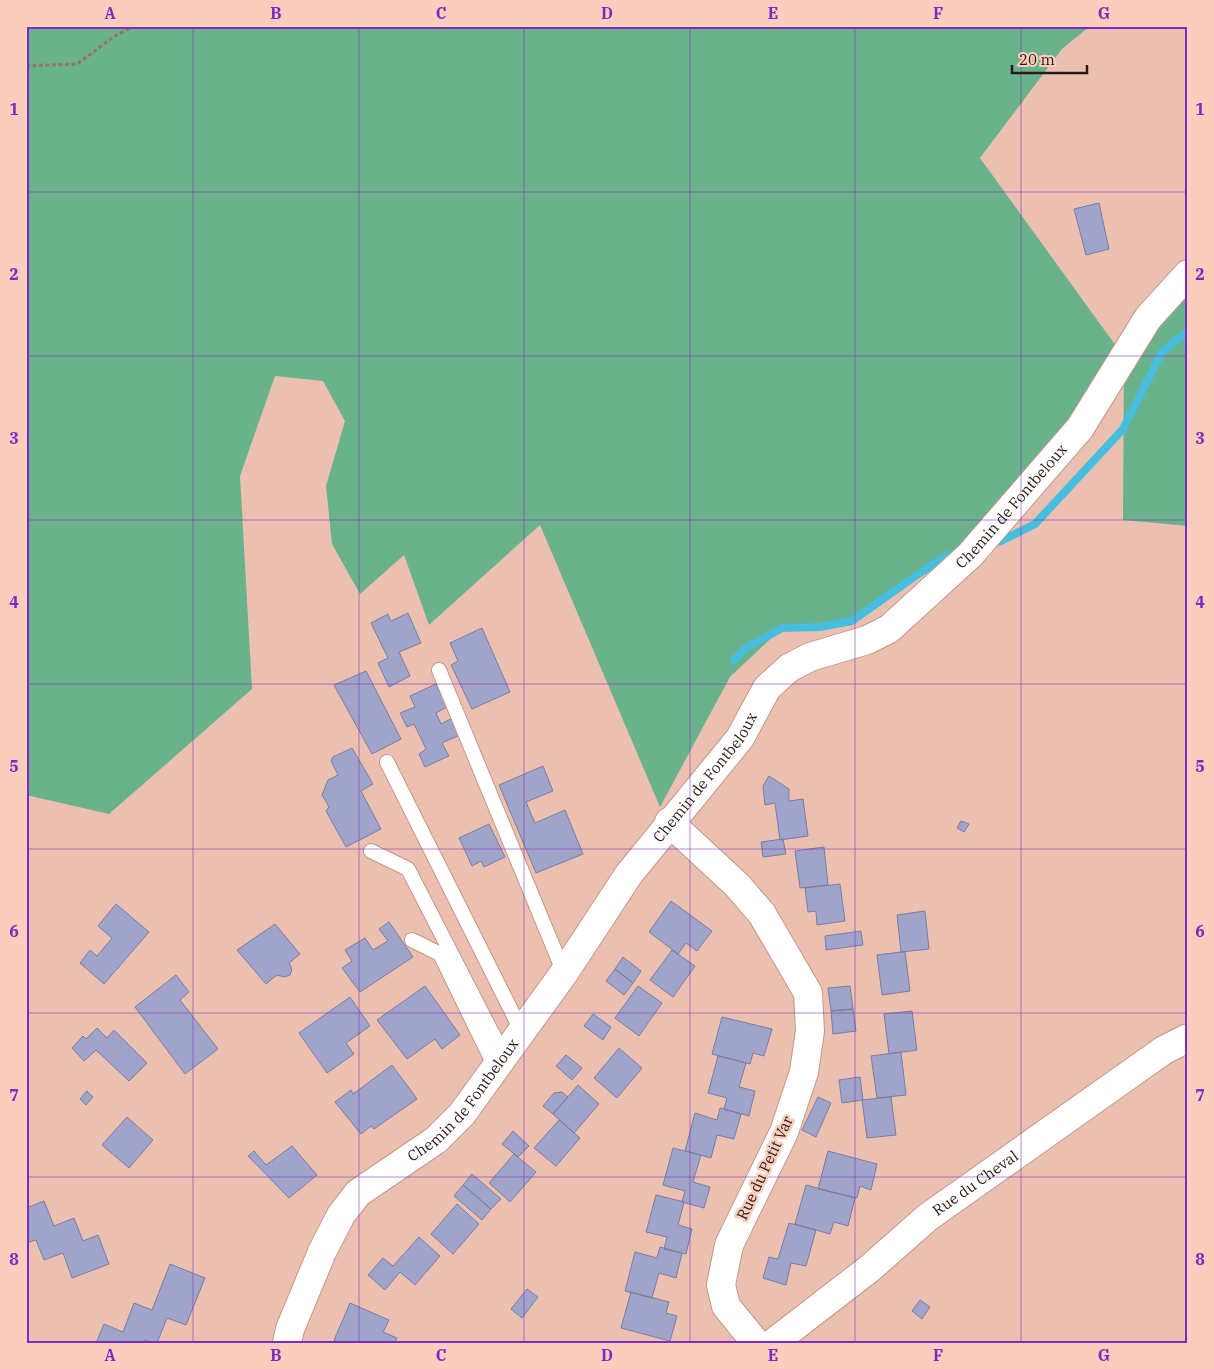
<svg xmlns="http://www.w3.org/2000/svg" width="1214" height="1369" viewBox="0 0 1214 1369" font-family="'IBM Plex Serif',serif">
	<rect width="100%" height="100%" fill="#ecc0b1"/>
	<path fill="#6ab28c" d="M26,26H1090L1062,49L980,158L1124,357L1188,275V526L1123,520L1124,359L970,555L914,577L852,621L782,628L730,677L660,807L540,525L429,625L404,555L360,594L332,544L326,486L345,421L323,381L275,376L240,476L252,689L109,814L26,795Z"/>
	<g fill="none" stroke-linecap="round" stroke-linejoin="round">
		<path stroke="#48bedf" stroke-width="8" d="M991,544L1001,541L1035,524L1123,429L1162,352L1188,331
			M734,660L746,648L782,628L820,627L852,621L914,577L946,556L958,553"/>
	</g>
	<path fill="#a0a4ca" stroke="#797da1" d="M1099,203L1109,249L1086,255L1074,209Z
		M408,613L421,643L399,652L410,676L389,687L378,663L388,658L371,623L388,614L391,621Z
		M482,628L510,692L472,709L451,665L458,661L450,643Z
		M366,671L401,739L372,754L334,685Z
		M436,684L447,707L436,713L441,724L452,718L460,735L442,743L449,756L425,767L419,754L426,749L414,724L407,727L400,713L415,707L410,696Z
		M352,748L373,784L361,791L381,829L346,847L326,811L329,807L322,795L328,780L338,775L331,761L333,757Z
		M543,766L553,791L526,802L535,823L565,810L583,854L536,873L499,785Z
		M769,776L789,789V801L803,799L808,836L780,840L775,803L765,805L763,786Z
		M961,821L969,824L964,832L957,828Z
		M489,824L505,857L484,867L481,861L472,866L459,838Z
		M783,839L786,854L763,857L761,842Z
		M824,847L828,885L800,888L795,851Z
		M840,884L845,921L817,925L816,911L808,912L805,888Z
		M671,901L712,931L697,951L686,943L678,954L649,932Z
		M116,904L149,932L104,984L80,963L90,950L97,956L112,938L98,926Z
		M925,911L929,949L901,952L897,915Z
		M389,922L413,957L360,992L342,968L352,961L345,950L365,938L373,950L388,941L379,929Z
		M275,924L300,954L289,963L292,969L290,975L284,977L277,975L266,984L237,950Z
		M861,931L863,945L826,950L825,936Z
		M672,950L695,966L673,997L650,980Z
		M901,952H905L910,991L882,995L877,955Z
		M623,957L641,971L633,983L615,969Z
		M615,969L633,983L624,995L606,981Z
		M176,975L189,992L180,1000L218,1049L185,1074L135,1007Z
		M425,986L460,1035L442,1049L435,1039L407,1059L377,1020Z
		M638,986L662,1003L639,1036L615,1018Z
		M850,986L853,1009L831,1011L828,988Z
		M350,997L370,1026L346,1043L354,1054L327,1073L299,1033Z
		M853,1009L856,1031L833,1034L831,1011Z
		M912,1011L917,1050L889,1054L884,1014Z
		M593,1014L611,1027L603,1040L584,1026Z
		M722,1017L772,1029L764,1056L753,1053L750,1064L712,1054Z
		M97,1028L107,1038L114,1030L147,1063L129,1081L96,1050L84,1061L72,1048L83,1036L86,1039Z
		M619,1048L642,1068L617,1098L594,1078Z
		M901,1052L906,1095L877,1098L871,1056Z
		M566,1055L582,1068L572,1080L556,1066Z
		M718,1056L746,1063L739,1087L755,1091L749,1116L724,1109L727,1098L708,1093Z
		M392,1065L417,1099L374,1129L371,1126L361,1134L335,1102L351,1090L353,1094Z
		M860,1077L863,1100L842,1103L839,1080Z
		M578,1085L599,1104L574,1133L553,1114Z
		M87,1091L93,1097L86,1105L80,1099Z
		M562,1092L568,1097L553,1114L543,1106L554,1093Z
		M818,1097L831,1103L816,1137L802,1130Z
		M891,1097L896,1135L867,1138L862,1100Z
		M720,1108L741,1114L734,1139L717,1135L711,1158L685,1151L695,1113L717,1120Z
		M127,1117L153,1140L129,1168L102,1145Z
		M559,1120L580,1138L556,1166L534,1148Z
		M513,1131L529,1146L518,1157L502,1144Z
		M292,1146L317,1175L289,1198L248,1156L254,1151L266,1165Z
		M673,1148L701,1155L693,1182L710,1187L704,1208L682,1202L685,1191L663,1185Z
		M828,1151L877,1164L871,1190L860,1186L857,1198L818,1189Z
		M514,1154L536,1172L510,1202L489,1183Z
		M472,1174L501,1199L491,1209L463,1185Z
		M463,1185L491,1209L482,1220L454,1196Z
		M806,1185L855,1198L848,1226L834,1222L830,1234L795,1224Z
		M656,1195L684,1202L678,1225L692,1229L686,1254L664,1249L667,1237L646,1232Z
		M44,1201L54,1226L74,1218L83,1241L98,1235L109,1264L72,1278L63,1253L44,1260L36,1240L26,1243V1208Z
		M457,1204L479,1224L453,1254L431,1234Z
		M789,1223L816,1230L806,1266L791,1263L786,1285L763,1278L769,1257L778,1259Z
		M419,1237L440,1256L415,1285L400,1272L385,1290L368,1275L383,1258L393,1266Z
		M660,1247L682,1253L676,1278L659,1273L652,1298L625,1291L635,1252L657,1258Z
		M170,1264L205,1278L186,1325L167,1318L157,1343L144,1340L143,1343H96L104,1324L123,1332L134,1303L152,1310Z
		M527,1289L538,1297L522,1318L511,1309Z
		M631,1292L669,1302L666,1313L677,1316L670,1341L621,1328Z
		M920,1300L930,1307L922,1319L912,1311Z
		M350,1303L389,1320L383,1332L397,1338L395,1343H340L334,1340Z"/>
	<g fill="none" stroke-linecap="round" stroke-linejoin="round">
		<g stroke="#c19789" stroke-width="16">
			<path id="lane" d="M439,670L564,973
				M387,762L521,1030
				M371,851L408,869L504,1056
				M412,940L440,954L495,1067"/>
		</g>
		<g stroke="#c19789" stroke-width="30">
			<g id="street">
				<path d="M669,822L737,885L762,914L808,993L810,1031L804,1072L784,1132L729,1245L721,1285L726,1306L756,1343"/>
				<path id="s1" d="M287,1343L290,1329L322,1252L341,1215L358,1193L436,1140L462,1114L564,973L629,874L740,738L767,688L789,668L810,657L867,640L889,629L970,555L1080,428L1148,318L1188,274"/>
				<path id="s2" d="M773,1343L869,1269L928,1217L1164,1050L1188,1038"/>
			</g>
		</g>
		<path stroke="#94756b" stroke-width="3" stroke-dasharray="4 2.5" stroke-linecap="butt" d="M26,66L77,64L115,36L134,26"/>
		<use href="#lane" stroke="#fff" stroke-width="14"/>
		<use href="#street" stroke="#fff" stroke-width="28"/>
	</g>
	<path fill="none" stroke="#7b2cbf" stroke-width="1" stroke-opacity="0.55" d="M193,26V1343M359,26V1343M524,26V1343M690,26V1343M855,26V1343M1021,26V1343M26,192H1188M26,356H1188M26,520H1188M26,684H1188M26,849H1188M26,1013H1188M26,1177H1188"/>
	<g text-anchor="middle" stroke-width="5" stroke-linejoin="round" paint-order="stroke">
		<g font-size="15" fill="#2a1a15" stroke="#facdbe">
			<text dy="5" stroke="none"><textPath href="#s1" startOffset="1134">Chemin de Fontbeloux</textPath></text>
			<text dy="5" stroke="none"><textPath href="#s1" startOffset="714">Chemin de Fontbeloux</textPath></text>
			<text dy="5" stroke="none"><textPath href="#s1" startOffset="309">Chemin de Fontbeloux</textPath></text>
			<text transform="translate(765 1168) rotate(-65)" y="5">Rue du Petit Var</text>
			<text dy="5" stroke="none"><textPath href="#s2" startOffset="258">Rue du Cheval</textPath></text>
		</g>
	</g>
	<rect width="1214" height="1369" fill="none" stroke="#facdbe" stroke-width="55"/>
	<path d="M1012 65v8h75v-8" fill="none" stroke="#2a1a15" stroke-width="2.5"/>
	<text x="1019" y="65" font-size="15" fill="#2a1a15" stroke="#facdbe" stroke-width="4" paint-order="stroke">20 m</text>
	<rect x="28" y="28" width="1158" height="1314" fill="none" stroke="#7b2cbf" stroke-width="2"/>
	<g font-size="16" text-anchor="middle" font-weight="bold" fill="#7b2cbf">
		<text x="110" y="19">A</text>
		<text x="276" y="19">B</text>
		<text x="441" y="19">C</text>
		<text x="607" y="19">D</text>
		<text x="773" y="19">E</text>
		<text x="938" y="19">F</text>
		<text x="1104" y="19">G</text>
		<text x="14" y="115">1</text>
		<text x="1200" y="115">1</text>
		<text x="14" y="280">2</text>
		<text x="1200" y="280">2</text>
		<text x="14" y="444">3</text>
		<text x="1200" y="444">3</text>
		<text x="14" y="608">4</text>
		<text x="1200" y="608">4</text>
		<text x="14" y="772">5</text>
		<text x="1200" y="772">5</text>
		<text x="14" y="937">6</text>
		<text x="1200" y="937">6</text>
		<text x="14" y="1101">7</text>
		<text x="1200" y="1101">7</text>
		<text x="14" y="1265">8</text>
		<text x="1200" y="1265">8</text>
		<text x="110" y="1361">A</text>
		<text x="276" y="1361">B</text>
		<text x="441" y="1361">C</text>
		<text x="607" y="1361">D</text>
		<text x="773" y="1361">E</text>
		<text x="938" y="1361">F</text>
		<text x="1104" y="1361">G</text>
	</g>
</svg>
